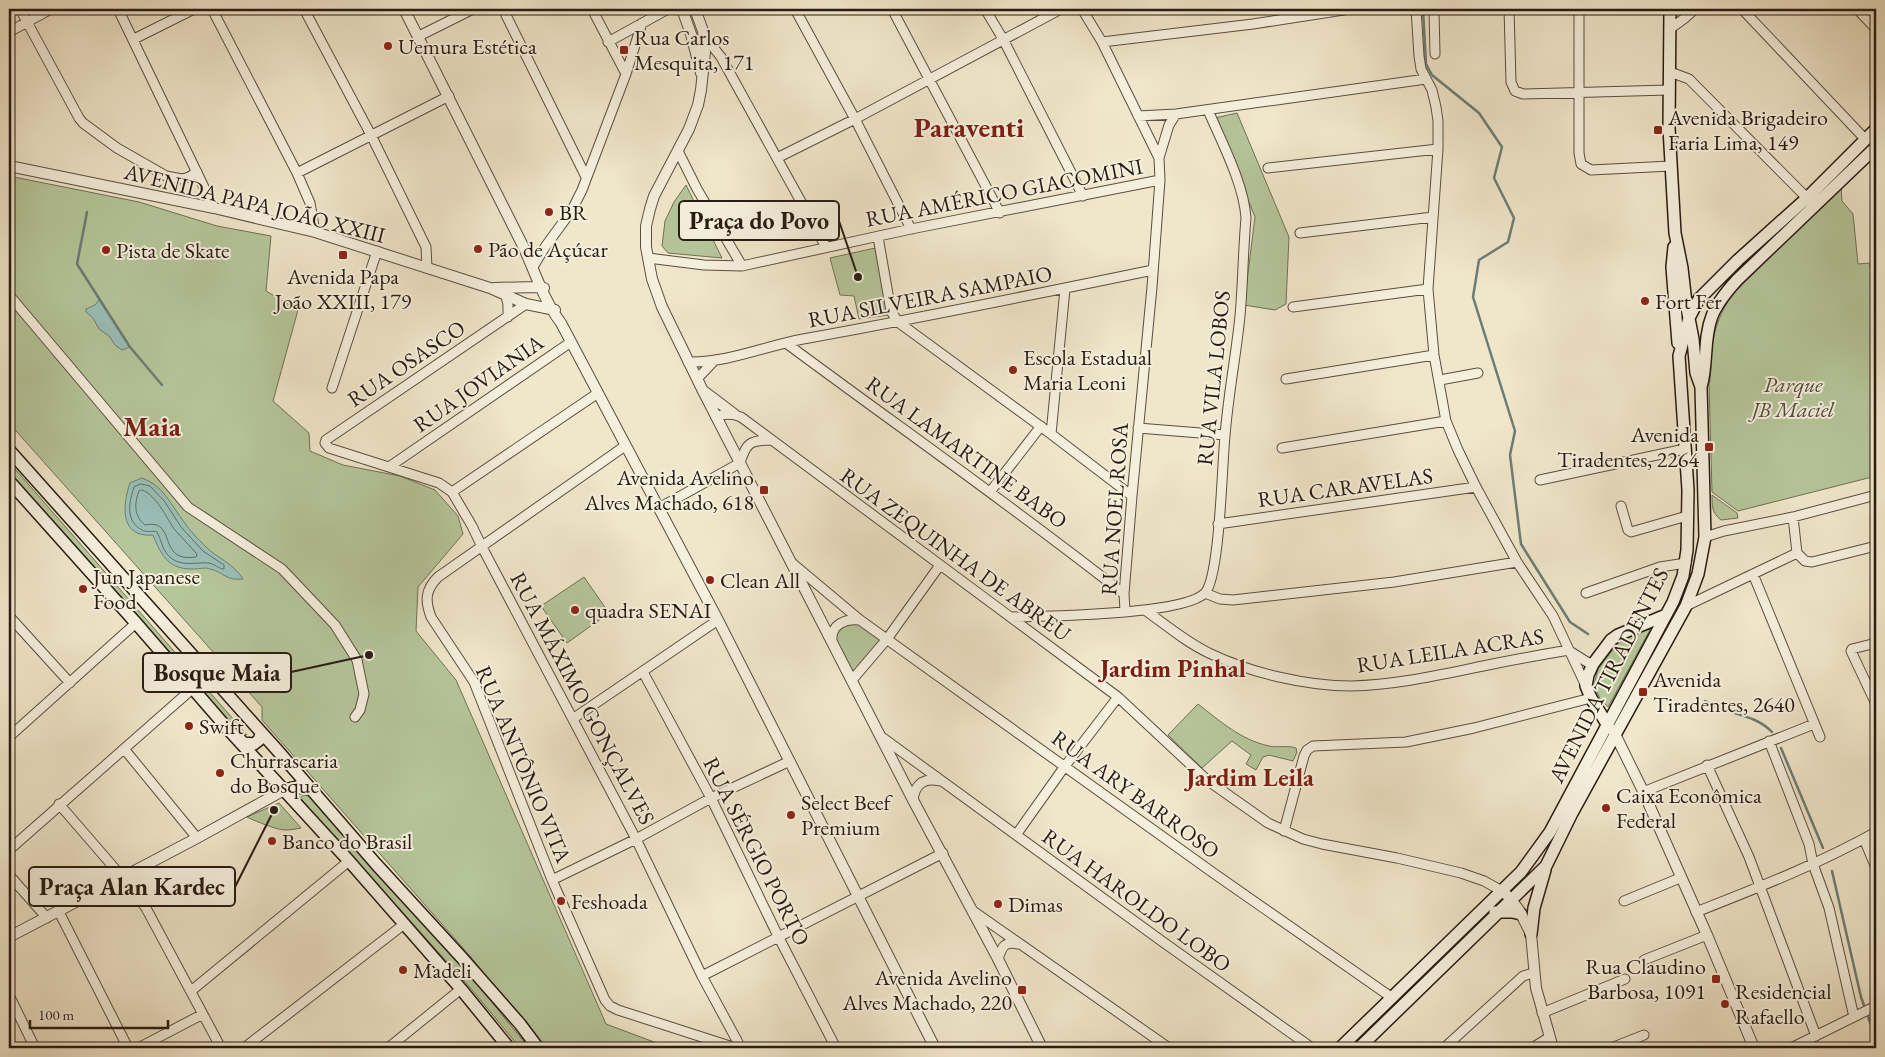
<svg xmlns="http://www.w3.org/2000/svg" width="1885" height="1057" viewBox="0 0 1885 1057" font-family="'EB Garamond',serif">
	<rect width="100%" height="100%" fill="#f0e6ca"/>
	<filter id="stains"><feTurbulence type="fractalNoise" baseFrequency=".004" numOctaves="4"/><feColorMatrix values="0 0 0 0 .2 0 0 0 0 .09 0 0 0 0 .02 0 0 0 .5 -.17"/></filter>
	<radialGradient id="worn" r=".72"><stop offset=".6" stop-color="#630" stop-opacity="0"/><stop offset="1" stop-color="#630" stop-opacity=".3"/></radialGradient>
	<path fill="#b5c69a" stroke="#6e7056" d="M1237,113L1289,237L1286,304L1275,310L1244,305L1255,217L1215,118Z
		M9,176L139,202L217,226L271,236L266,291L298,310L273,401L309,433L310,451L343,465L400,476L435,490L458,516L463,534L418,587L416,631L456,680L606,1024L670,1048H545L470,956L262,720V707L9,423Z
		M686,185L722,258L668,253L662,246L665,221L674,202Z
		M1841,187L1842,201L1853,214L1858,264L1869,263L1876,280V476L1738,511L1712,492L1709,384C1712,372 1710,361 1712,348C1714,328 1721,311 1733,294Z
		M875,248L889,315L859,319L854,296L840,295L830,258Z
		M9,462L247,735L230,726L9,474Z
		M1712,495L1737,513L1738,518L1721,520C1712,513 1712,506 1712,495Z
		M584,577L609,613L567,643L541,606Z
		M860,621L886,640L855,676L835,642L836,636L842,625Z
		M1645,629L1650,630L1608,707L1600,699L1594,685L1598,669L1618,643Z
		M1198,704C1220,721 1241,740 1269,746C1278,748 1287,745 1296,748L1297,752L1293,761L1269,755L1263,757L1256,770L1246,764L1251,755L1232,741L1202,768L1168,735Z
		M306,793L478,985L529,1048H520L473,991L300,798Z
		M279,803L301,828C296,829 290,830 285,830C277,830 255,821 247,817Z"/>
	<path fill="#9abfb7" stroke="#6c7d75" d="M99,300L130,347L122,350L115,345L109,336L99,329L93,318L86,312V309L95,305Z
		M142,478C163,485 171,505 184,522C190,531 198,539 205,546C218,559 233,563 243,579C225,581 224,572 210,569C206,567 199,569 195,569C169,570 162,557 153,535C120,538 122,506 130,483Z"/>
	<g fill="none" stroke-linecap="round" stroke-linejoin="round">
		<path stroke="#616d65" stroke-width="1" d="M141,484L150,486L165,502L181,527L203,551L224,565V569C219,569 215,564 209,563C195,562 178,568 167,554C162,548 161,539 157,532C152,530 147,533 142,530C125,521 129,502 134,487Z
			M142,490C157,495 166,518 175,530C182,538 190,546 197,554L196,557C162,562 173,532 157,525C153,524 149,524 145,525C134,516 134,504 139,491Z"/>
		<path stroke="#6c7d75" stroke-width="2.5" d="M1423,9L1426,64L1432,75L1479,113L1502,147L1494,178L1514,218L1508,242L1479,260L1473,297L1515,431L1510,455L1521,544L1570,622L1588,634
			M87,212L77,264L130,347L162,385
			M1705,701C1726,715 1754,713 1772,732
			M1781,748L1823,848
			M1832,871L1861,997L1876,1039"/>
		<g stroke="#5a4e41" stroke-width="11">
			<path id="minor" d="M20,9L79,118L83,123L117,148L166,176L182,179L189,177L197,172
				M118,9L214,208
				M212,9L297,173L310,203L315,232
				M304,9L371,135L426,247L427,268
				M503,9L586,177
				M592,9L626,74
				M795,9L855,119L911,229
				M892,9L1000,213
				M985,9L1003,39L1083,196
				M1082,9L1102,42L1159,158L1160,180L1152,287L1132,496L1124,594L1125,611
				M1416,9L1419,56L1421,69L1432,90L1436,107L1438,121V149L1428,289L1434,355L1446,421L1458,450L1476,487L1517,562L1553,616L1586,686
				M1434,9L1435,54
				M1509,9L1511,82L1515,91L1523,94L1669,90
				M1579,9V153L1581,164L1591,170L1671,166
				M1742,9L1866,140
				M1857,9L1876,29
				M1671,28L1685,18L1695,9
				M9,32L51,9
				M419,36L473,9
				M134,39L194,9
				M608,42L668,9
				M705,42L713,47L721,57L826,247
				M1102,42L1253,24L1350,9
				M1670,72L1689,79L1807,198
				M1138,116L1176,114L1426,79
				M678,151L697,189L742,266
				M777,158L855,119L1061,9
				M1159,158L1169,125L1176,114
				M1268,168L1438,149
				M297,173L449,96
				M1300,233L1433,217
				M878,237L891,311L898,322L1051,434L1132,496
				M648,258L704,265L742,266L911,229L1160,180
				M533,267L545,247L572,210L582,190L626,74L642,23
				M9,295L188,507L282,569L335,625L357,660L364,694L360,710L355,717
				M506,296L508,305V317
				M526,304L326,440L325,443L329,448L439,483L452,492L472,526L482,547L636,839L702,976L741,1048
				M1293,307L1428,289
				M786,343C899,427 1014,507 1124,594
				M688,362C728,363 765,346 803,339C920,318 1037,294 1153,270
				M697,379L714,361
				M1286,379L1434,355
				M1440,380L1478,373
				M332,388L377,251
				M716,417C725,413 732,413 741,417L1118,697L1207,780L1268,823L1303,839L1322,844L1397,858L1461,873L1484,881L1502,891
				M1138,428L1225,435
				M1051,434L1065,289
				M625,446L438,577C425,590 425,601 431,617L474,682L552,880L605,1000L610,1006L618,1010L736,1048
				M1282,448L1446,421
				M389,467L571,342
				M1540,480L1685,449
				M452,492L598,393
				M990,492L1041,426
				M1621,506L1628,530L1631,532L1687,516
				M659,508L740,463C746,443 750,440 771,440
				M1793,517L1797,553
				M1218,524L1476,487
				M1705,537L1724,531L1793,517L1876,495
				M1797,553L1805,561L1812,562L1876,546
				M792,563L860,620L1212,872L1391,997
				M1753,574L1820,737
				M1205,593L1220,599L1233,600L1394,582L1517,562
				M1586,593L1660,567L1686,563
				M1686,606L1797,553
				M1145,610C1166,625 1187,643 1211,654C1251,673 1307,686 1351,686C1396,685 1439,675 1483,666C1511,660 1540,655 1569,650
				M9,616L70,683
				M1012,617C1047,616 1184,615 1205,593C1220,577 1222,464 1225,436C1228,396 1236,356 1240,316C1243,283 1243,251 1246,218C1244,184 1221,141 1208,110
				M832,642C830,625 845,618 860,620
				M1876,643L1852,649L1851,651L1876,704
				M1571,652L1587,662L1593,664
				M643,672L711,798L778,936L836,1048
				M852,680L887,639L940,565
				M574,718L718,620
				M9,737L136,623
				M883,738L1163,942L1312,1048
				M1769,741L1809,844L1813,864L1829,908L1854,1017
				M125,750L197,838
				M1707,765L1749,857L1816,1036
				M1643,792L1814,724
				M913,800C915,784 924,777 940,781
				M59,804L123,878L146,908L221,1048
				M1284,831L1304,756L1307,750L1313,746L1406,742L1474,728L1591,698
				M1016,835L1065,766L1118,697
				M1864,839L1876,868
				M9,850L192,689
				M9,875L47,918
				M552,880L636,839L711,798L790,761
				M1624,901L1680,878
				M973,911L1169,1048
				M59,912L128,1048
				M1696,912C1757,888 1819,864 1876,832
				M998,959C1002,947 1004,941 1018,944
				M1644,960L1707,935
				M702,976L943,853
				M191,991L349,861
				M9,995L35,1048
				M1542,1013L1625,979
				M142,1046L203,1014
				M244,1048L403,925
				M388,1048L461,989
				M1444,1048L1523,976L1534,973
				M1532,1048L1550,1037
				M1611,1048L1644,1035
				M1791,1048L1876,1006"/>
		</g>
		<g stroke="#5a4e41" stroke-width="12">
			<path id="tertiary" d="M404,9L523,246C535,272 543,299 561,323L718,620L935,1048
				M682,9L691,34L701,73
				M695,9L703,31L705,52L701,90L698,105L689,129L654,196L650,209L646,226V247L652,279L662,307L702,389L913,800L998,959L1042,1048
				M9,166L214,208L315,232L490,288L526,304L555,310
				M494,288L534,287L544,288
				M705,392L734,414
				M1613,730L1642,789L1707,935L1754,1048
				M1502,891L1509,897L1519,910L1531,934L1536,988L1553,1048
				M9,937L197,838L284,790"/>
		</g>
		<g stroke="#281b13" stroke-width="14">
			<path id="secondary" d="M1670,9L1669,128L1675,233L1682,268L1686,303L1693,339L1696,373L1701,387
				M1674,247L1672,267L1678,343
				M9,450L278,751L376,864L463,959L520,1024L538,1048
				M9,481L136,623L227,728L349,861L461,989L509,1048
				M1607,724L1591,698L1586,686L1588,675L1593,664L1611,640L1618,635L1666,615
				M239,738L243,743L254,744L259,740L261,734
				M284,790L297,787L310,789
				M1495,912H1512L1521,914
				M1531,934L1534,908L1545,870
				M1340,1048L1521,872L1550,832L1673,602L1683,576L1687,550L1688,490L1679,356L1689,318L1699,299L1738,260L1807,198L1876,129
				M1359,1048L1546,866L1572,813L1686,606L1698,574L1705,537L1701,387C1708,364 1703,339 1712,316C1717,303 1727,291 1737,280L1876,147"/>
		</g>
		<use href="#minor" stroke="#f5efdd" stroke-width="9"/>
		<use href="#tertiary" stroke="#f5efdd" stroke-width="10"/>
		<use href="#secondary" stroke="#f5efdd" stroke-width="11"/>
	</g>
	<g fill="#8f2418" stroke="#f5efdd" stroke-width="2">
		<circle cx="388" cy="46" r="5"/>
		<rect x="619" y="45" width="10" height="10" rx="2.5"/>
		<rect x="1653" y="125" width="10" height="10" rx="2.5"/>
		<circle cx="549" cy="212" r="5"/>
		<circle cx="478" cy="249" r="5"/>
		<circle cx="106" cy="250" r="5"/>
		<rect x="338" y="250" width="10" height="10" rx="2.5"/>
		<circle cx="1645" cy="301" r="5"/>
		<circle cx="1013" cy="370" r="5"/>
		<rect x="1704" y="442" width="10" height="10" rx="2.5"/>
		<rect x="759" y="485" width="10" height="10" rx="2.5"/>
		<circle cx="710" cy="580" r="5"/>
		<circle cx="83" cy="589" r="5"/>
		<circle cx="575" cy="610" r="5"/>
		<rect x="1638" y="687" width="10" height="10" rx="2.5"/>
		<circle cx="189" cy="726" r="5"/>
		<circle cx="220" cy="773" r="5"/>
		<circle cx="1606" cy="808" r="5"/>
		<circle cx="791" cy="815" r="5"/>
		<circle cx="272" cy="841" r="5"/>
		<circle cx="561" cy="901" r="5"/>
		<circle cx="998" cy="904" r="5"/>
		<circle cx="403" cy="970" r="5"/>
		<rect x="1711" y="974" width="10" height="10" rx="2.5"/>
		<rect x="1017" y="985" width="10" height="10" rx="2.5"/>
		<circle cx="1725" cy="1004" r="5"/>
	</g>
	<g text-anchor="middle" stroke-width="4" stroke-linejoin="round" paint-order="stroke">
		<g font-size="22" fill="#281b13" stroke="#f5efdd" text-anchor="start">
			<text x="634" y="45">Rua Carlos<tspan x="634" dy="25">Mesquita, 171</tspan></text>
			<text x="398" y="54">Uemura Estética</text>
			<text x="1668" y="125">Avenida Brigadeiro<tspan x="1668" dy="25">Faria Lima, 149</tspan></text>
			<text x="559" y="220">BR</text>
			<text x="488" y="257">Pão de Açúcar</text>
			<text x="116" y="258">Pista de Skate</text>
			<text x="343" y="284" text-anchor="middle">Avenida Papa<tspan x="343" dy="25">João XXIII, 179</tspan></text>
			<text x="1655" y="309">Fort Fer</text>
			<text x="1023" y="365">Escola Estadual<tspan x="1023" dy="25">Maria Leoni</tspan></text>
			<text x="1699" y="442" text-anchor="end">Avenida<tspan x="1699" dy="25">Tiradentes, 2264</tspan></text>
			<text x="754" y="485" text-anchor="end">Avenida Avelino<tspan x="754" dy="25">Alves Machado, 618</tspan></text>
			<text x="93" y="584">Jun Japanese<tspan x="93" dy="25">Food</tspan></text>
			<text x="720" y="588">Clean All</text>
			<text x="585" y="618">quadra SENAI</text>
			<text x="1653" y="687">Avenida<tspan x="1653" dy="25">Tiradentes, 2640</tspan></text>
			<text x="199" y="734">Swift</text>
			<text x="230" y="768">Churrascaria<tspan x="230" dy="25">do Bosque</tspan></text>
			<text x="1616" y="803">Caixa Econômica<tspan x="1616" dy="25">Federal</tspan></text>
			<text x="801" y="810">Select Beef<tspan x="801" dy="25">Premium</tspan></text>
			<text x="282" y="849">Banco do Brasil</text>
			<text x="571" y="909">Feshoada</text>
			<text x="1008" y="912">Dimas</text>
			<text x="1706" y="974" text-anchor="end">Rua Claudino<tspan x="1706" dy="25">Barbosa, 1091</tspan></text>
			<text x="413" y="978">Madeli</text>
			<text x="1012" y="985" text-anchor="end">Avenida Avelino<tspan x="1012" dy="25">Alves Machado, 220</tspan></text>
			<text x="1735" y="999">Residencial<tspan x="1735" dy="25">Rafaello</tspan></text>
		</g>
		<g font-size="22" fill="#281b13" stroke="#f5efdd">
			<text transform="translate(1004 192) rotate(-11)" y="8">RUA AMÉRICO GIACOMINI</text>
			<text transform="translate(255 203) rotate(14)" y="8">AVENIDA PAPA JOÃO XXIII</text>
			<text transform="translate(930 296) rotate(-11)" y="8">RUA SILVEIRA SAMPAIO</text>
			<text transform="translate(406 363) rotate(-34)" y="8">RUA OSASCO</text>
			<text transform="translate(1213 378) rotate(-84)" y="8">RUA VILA LOBOS</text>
			<text transform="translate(478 383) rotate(-35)" y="8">RUA JOVIANIA</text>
			<text transform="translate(967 452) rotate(36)" y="8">RUA LAMARTINE BABO</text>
			<text transform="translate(1345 487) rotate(-8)" y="8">RUA CARAVELAS</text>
			<text transform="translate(1114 509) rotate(-86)" y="8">RUA NOEL ROSA</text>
			<text transform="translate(956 554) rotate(36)" y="8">RUA ZEQUINHA DE ABREU</text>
			<text transform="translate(1450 650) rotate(-9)" y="8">RUA LEILA ACRAS</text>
			<text transform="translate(1608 675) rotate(-63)" y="8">AVENIDA TIRADENTES</text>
			<text transform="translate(583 698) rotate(62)" y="8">RUA MÁXIMO GONÇALVES</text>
			<text transform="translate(524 764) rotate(67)" y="8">RUA ANTÔNIO VITA</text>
			<text transform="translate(1136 794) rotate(36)" y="8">RUA ARY BARROSO</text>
			<text transform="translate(757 851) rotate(63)" y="8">RUA SÉRGIO PORTO</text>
			<text transform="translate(1137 900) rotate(36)" y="8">RUA HAROLDO LOBO</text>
		</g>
		<g font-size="22" font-style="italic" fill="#524e3c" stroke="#f5efdd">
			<text x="1793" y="392">Parque<tspan x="1793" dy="25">JB Maciel</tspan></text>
		</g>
		<g font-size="25" font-weight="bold" fill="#7a1f14" stroke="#f5efdd">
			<text x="1173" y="677">Jardim Pinhal</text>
			<text x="1250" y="786">Jardim Leila</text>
		</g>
		<g font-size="28" font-weight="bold" fill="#7a1f14" stroke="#f5efdd">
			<text x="969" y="137">Paraventi</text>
			<text x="152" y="436">Maia</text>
		</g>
	</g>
	<path fill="none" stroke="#281b13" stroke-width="2" d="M858 277L839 221M369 655L291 672M274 810L235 887"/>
	<g fill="#281b13" stroke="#f5efdd" stroke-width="2">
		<circle cx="858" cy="277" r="5"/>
		<circle cx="369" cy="655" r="5"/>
		<circle cx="274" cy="810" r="5"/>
	</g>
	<g fill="#f5efdd" stroke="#281b13" stroke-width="2">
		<rect x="679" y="201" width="160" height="39" rx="5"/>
		<rect x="143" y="653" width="148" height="39" rx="5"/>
		<rect x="29" y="867" width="206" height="39" rx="5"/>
	</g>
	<g font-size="24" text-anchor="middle" font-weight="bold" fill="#281b13">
		<text x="759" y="229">Praça do Povo</text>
		<text x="217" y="681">Bosque Maia</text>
		<text x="132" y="895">Praça Alan Kardec</text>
	</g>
	<rect width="1885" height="1057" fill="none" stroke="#f0e6ca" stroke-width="30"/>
	<rect x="10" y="10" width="1865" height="1037" fill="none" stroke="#281b13" stroke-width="2.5"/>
	<rect x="15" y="15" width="1855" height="1027" fill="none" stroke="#281b13"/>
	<path d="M30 1020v8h138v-8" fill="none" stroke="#281b13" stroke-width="2.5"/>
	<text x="38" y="1020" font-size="15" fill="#281b13" stroke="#f5efdd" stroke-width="4" paint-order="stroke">100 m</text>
	<rect width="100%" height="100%" filter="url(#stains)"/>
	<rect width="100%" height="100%" fill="url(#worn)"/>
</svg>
